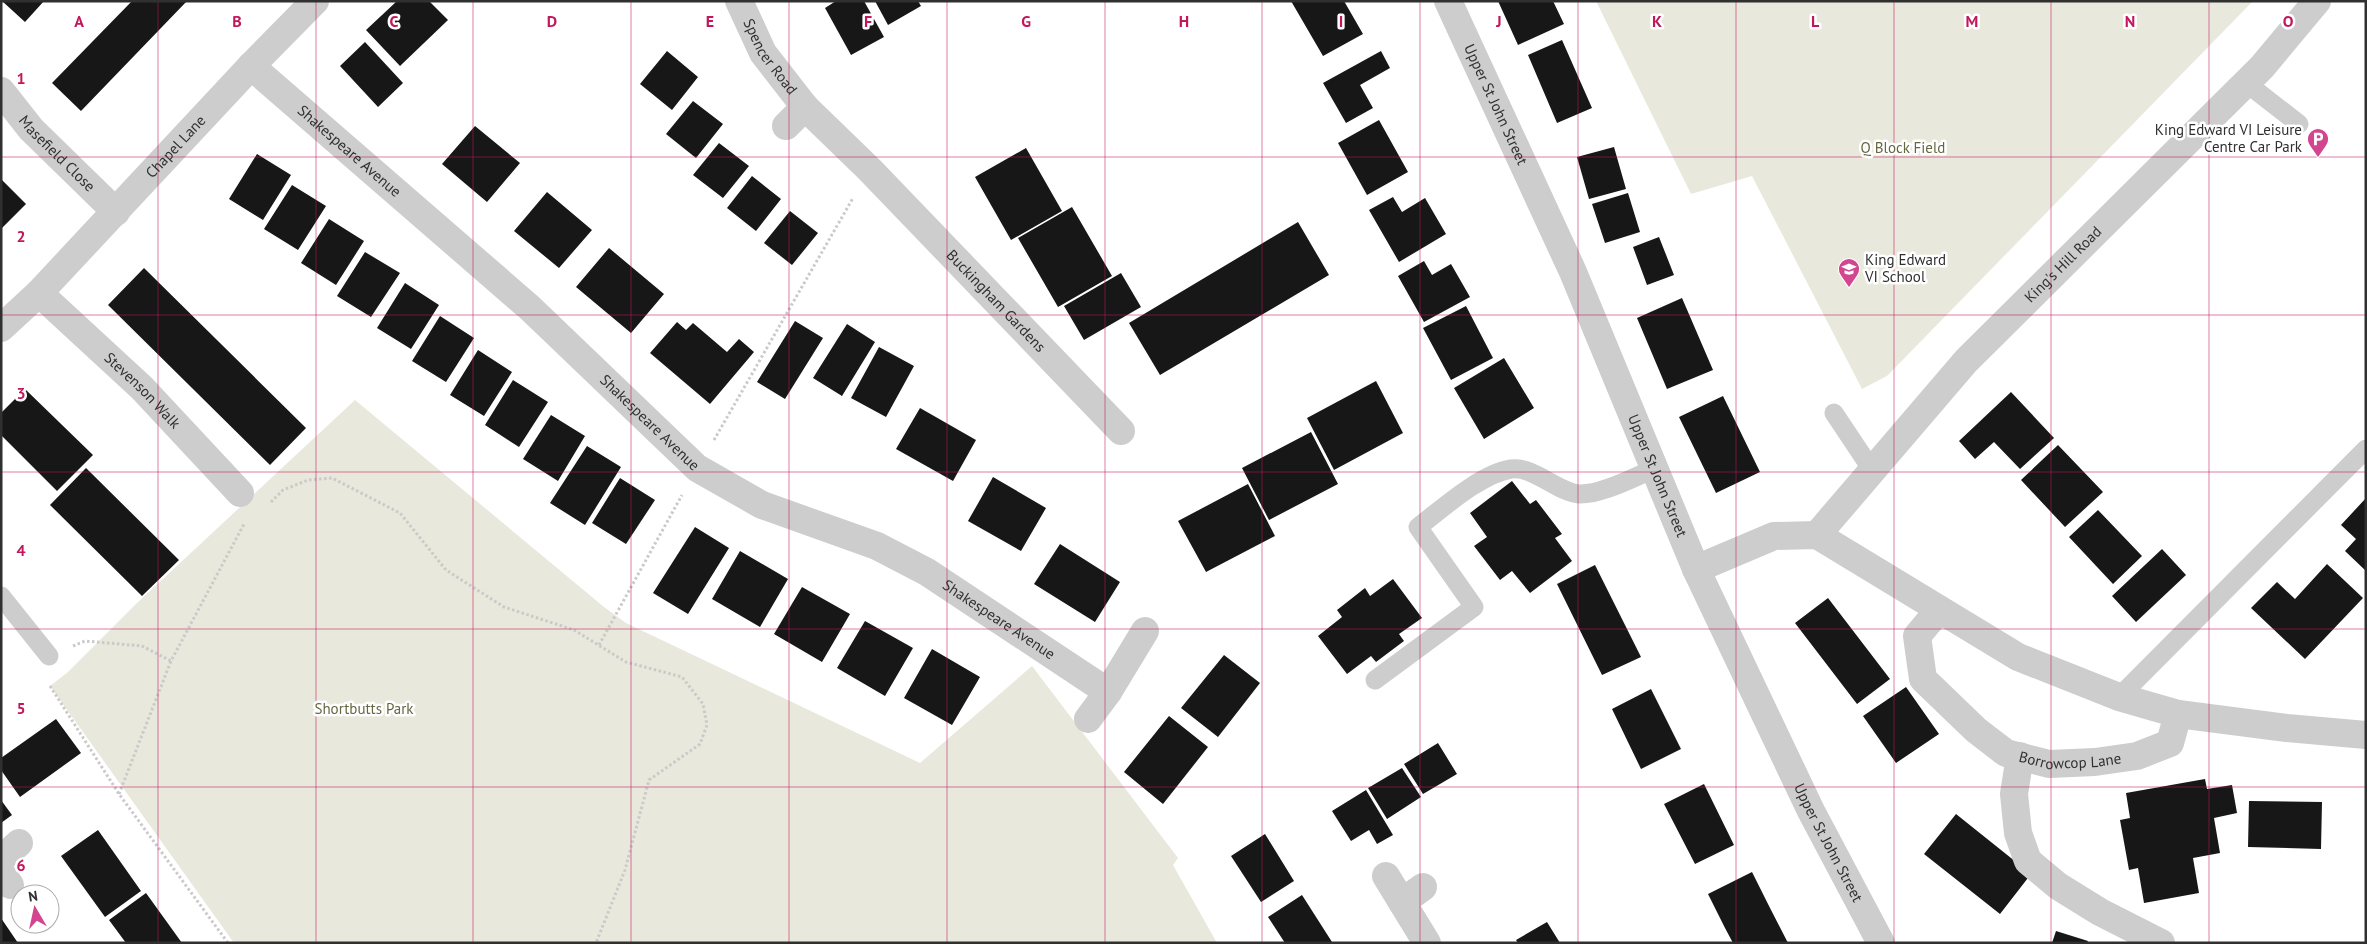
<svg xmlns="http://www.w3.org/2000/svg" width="2367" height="944" viewBox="0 0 2367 944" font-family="'PT Sans',sans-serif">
	<rect width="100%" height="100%" fill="#fff"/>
	<path fill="#e8e8dc" d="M1596,1H2253L1887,376L1862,389L1752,176L1691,194Z
		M355,400L604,607L626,623L920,763L1032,666L1178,858L1173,865L1217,943H234L50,686L68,672L136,604Z"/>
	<path fill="#171717" d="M2,1H44L25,22Z
		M132,1H187L81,111L52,83Z
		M397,1H429L448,20L400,66L366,30Z
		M836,1H864L884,37L851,55L825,8Z
		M875,1H918L921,6L888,25Z
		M1291,1H1344L1363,34L1323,56Z
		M1498,1H1553L1564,24L1518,45Z
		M1562,40L1592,108L1557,123L1528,55Z
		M365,42L403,83L378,107L340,66Z
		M667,51L698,77L672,110L640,84Z
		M1381,51L1390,68L1360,85L1373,108L1346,123L1323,83Z
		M693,101L723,124L696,158L666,134Z
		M1379,120L1408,172L1367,195L1338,143Z
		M475,126L520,163L487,202L442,164Z
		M719,143L749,166L723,198L693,175Z
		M1614,147L1626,189L1589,199L1577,157Z
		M1026,148L1062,211L1011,240L975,177Z
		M257,154L291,175L263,220L229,199Z
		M752,176L781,199L756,231L727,208Z
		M1,179L26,204L1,229Z
		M292,185L326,206L298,250L264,229Z
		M547,192L592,230L559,268L514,231Z
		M1628,193L1640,232L1605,243L1592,204Z
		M1393,197L1402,212L1425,198L1446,234L1399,262L1369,210Z
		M1072,207L1112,276L1058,307L1018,238Z
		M790,211L818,233L792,265L764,243Z
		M329,219L364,241L336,285L301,263Z
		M1298,222L1329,275L1160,375L1129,323Z
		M1659,237L1674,275L1647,285L1633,247Z
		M609,248L664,294L631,333L576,287Z
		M365,252L400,273L371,317L337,296Z
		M1424,261L1432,275L1451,264L1470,297L1424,322L1398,276Z
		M144,268L306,428L270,465L108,305Z
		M1121,273L1141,307L1084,340L1064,306Z
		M405,283L439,305L411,349L377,328Z
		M1682,298L1713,370L1667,389L1637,318Z
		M1466,306L1493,358L1451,380L1423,328Z
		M440,316L474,338L446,382L412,361Z
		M795,321L823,338L785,399L757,382Z
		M677,322L686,330L693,323L727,352L739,339L754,352L710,404L650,353Z
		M847,324L875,342L842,396L813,378Z
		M879,347L914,366L886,417L851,398Z
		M478,350L512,372L484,416L450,395Z
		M1504,358L1534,408L1484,439L1454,388Z
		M513,380L548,402L519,447L485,425Z
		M1376,381L1403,433L1334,470L1307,418Z
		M25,389L93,455L57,491L1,435V413Z
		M2011,392L2054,438L2020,469L1994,442L1975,459L1959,441Z
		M1723,396L1760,472L1716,493L1679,417Z
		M920,408L976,440L953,481L896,449Z
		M551,415L585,436L558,481L523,459Z
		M1311,432L1338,484L1269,520L1242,468Z
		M2058,445L2103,492L2065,527L2021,480Z
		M587,446L621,467L585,525L550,503Z
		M86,468L179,560L142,596L50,505Z
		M993,477L1046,508L1021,551L968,521Z
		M620,478L655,500L626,544L592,523Z
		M1512,481L1530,504L1536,500L1562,534L1555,538L1572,561L1530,593L1512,571L1500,580L1474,546L1487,537L1470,513Z
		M1248,484L1275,536L1206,572L1178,521Z
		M2366,498V571L2345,551L2356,539L2341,525Z
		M2098,510L2142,556L2113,584L2069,537Z
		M695,527L729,548L688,614L653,593Z
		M1060,544L1120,582L1095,622L1034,584Z
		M2162,549L2186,575L2136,622L2112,596Z
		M740,551L788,579L760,627L712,599Z
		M2327,564L2363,598L2305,659L2251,608L2277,582L2295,599Z
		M1595,565L1641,657L1602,675L1557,584Z
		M1393,579L1422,618L1399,634L1404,641L1376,662L1371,656L1347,674L1318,636L1342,617L1337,610L1365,588L1370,596Z
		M802,587L850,614L822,662L774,634Z
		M1828,598L1890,679L1857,704L1795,623Z
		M865,621L913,648L885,696L837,668Z
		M932,649L980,677L952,725L904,698Z
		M1224,655L1260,683L1218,737L1181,708Z
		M1906,687L1939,734L1896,763L1863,716Z
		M1651,689L1681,749L1641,769L1612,709Z
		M1169,716L1208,747L1163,804L1124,772Z
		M56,719L81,753L20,797L1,770V758Z
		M1438,743L1457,774L1423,794L1404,764Z
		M1402,768L1421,797L1387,819L1368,788Z
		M2205,779L2207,789L2232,785L2237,813L2214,818L2220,853L2193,858L2199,893L2144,903L2138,868L2129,870L2120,820L2130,818L2126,793Z
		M1704,784L1734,845L1695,864L1664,804Z
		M1366,790L1393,835L1377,844L1369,830L1351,841L1332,811Z
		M1,800L12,815L1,823Z
		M2249,801L2322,802L2321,849L2248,847Z
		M1956,814L2031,874L2000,914L1924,854Z
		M98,830L141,891L105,917L61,856Z
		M1265,834L1294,881L1261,902L1231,856Z
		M1752,872L1769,906L1788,943H1733L1725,928L1708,894Z
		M146,893L182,943H126L109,920Z
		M1302,895L1332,942L1330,943H1285L1268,917Z
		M1,918L18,943H1Z
		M1547,922L1560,943H1518L1516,940Z
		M2056,931L2088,941L2087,943H2052Z"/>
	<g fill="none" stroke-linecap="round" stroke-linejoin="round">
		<path stroke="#cacaca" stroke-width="3" stroke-dasharray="2.5 2.5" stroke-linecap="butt" d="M714,440L853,198
			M271,502L283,490L308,480L332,478L400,513L446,570L504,607L574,630L626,662L682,677L703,704L707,725L700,744L649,780L625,870L596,943
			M599,645L682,495
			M73,646L85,641L142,646L171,661
			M50,686L119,794L228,943
			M119,794L171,661L244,524"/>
		<path stroke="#cdcdcd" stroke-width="19" d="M2245,82L2299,124
			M1834,413L1872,470
			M1,596L49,656
			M1375,680L1474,607L1418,527C1442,509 1480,474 1511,469C1534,466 1557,492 1579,494C1601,495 1634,477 1654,469
			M2119,697L2366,449"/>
		<g stroke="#cdcdcd" stroke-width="28">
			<path id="s1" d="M739,1L763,53L805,107L870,170L1121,431"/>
			<path id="s2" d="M251,66L530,308L697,468L762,505L877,546L927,572L1108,692L1145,631"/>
			<path id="s3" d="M1,91L31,129L116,212"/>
			<path d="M786,126L805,107"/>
			<path id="s4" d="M39,293L142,388L240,493"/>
			<path id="s5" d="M1,328L39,293L251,66L315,1"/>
			<path id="s6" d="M1817,535L1966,361L2262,67L2317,1"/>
			<path d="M1696,569L1774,536L1817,535L2018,657L2119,697L2178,714L2287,728L2366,735"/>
			<path id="s7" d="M1939,610L1917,636L1923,679L1976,730L2006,753L2049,764L2095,762L2137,756L2170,743L2178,714"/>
			<path d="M1088,719L1108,692"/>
			<path d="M2020,756L2014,794L2018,833L2028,861L2058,886L2100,912L2161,943"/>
			<path d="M1,859L19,843"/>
			<path d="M1,873L10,885"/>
			<path d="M1386,876L1427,943"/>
			<path d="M1402,902L1423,887"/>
		</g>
		<path stroke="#cdcdcd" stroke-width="28" id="s8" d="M1448,1L1573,272L1696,569L1811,811L1881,943"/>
	</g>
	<path fill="none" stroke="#c2185b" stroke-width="1" stroke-opacity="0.55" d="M158,1V943M316,1V943M473,1V943M631,1V943M789,1V943M947,1V943M1105,1V943M1262,1V943M1420,1V943M1578,1V943M1736,1V943M1894,1V943M2051,1V943M2209,1V943M1,157H2366M1,315H2366M1,472H2366M1,629H2366M1,787H2366"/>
	<defs>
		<g id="parking-pin" transform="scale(1.125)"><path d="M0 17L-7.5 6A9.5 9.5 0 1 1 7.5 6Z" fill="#d3458e" stroke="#fff"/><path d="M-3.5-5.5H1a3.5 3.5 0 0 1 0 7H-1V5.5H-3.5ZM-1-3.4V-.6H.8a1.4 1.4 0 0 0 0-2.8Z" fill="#fff"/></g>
		<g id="school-pin" transform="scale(1.125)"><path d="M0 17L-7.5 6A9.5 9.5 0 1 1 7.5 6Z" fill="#d3458e" stroke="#fff"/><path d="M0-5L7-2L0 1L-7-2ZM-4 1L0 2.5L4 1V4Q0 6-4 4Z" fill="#fff"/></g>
	</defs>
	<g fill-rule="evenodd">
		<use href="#parking-pin" x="2318" y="139"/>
		<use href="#school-pin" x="1849" y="269"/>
	</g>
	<g text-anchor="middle" stroke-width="5" stroke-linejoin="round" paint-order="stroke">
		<g font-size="15" fill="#303030" stroke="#fff">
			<text dy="5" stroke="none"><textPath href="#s1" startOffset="64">Spencer Road</textPath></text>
			<text dy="5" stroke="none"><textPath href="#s8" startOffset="114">Upper St John Street</textPath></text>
			<text dy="5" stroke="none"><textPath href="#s5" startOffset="252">Chapel Lane</textPath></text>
			<text dy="5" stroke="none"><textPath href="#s2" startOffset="130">Shakespeare Avenue</textPath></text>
			<text dy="5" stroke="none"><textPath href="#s3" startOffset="84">Masefield Close</textPath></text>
			<text dy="5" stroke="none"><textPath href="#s6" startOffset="366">King's Hill Road</textPath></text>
			<text dy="5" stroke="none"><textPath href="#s1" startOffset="398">Buckingham Gardens</textPath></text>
			<text dy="5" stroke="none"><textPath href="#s4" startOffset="142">Stevenson Walk</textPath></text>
			<text dy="5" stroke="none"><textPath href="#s2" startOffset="535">Shakespeare Avenue</textPath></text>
			<text dy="5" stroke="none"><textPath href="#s8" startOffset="519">Upper St John Street</textPath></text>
			<text dy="5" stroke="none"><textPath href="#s2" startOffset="940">Shakespeare Avenue</textPath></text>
			<text dy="5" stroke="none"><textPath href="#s7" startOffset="254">Borrowcop Lane</textPath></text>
			<text dy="5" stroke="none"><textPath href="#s8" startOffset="924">Upper St John Street</textPath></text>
		</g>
		<g font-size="15" fill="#303030" stroke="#fff" text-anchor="end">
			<text x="2302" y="135">King Edward VI Leisure<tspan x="2302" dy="17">Centre Car Park</tspan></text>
			<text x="1865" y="265" text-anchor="start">King Edward<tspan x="1865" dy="17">VI School</tspan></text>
		</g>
		<g font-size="15" fill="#646741" stroke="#fff">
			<text x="1903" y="153">Q Block Field</text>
			<text x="364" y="714">Shortbutts Park</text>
		</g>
	</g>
	<g font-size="16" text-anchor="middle" font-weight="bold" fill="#c2185b" stroke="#fff" stroke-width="5" stroke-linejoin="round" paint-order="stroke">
		<text x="79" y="27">A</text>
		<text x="237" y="27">B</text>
		<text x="394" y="27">C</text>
		<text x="552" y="27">D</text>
		<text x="710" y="27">E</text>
		<text x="868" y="27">F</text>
		<text x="1026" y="27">G</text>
		<text x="1184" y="27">H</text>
		<text x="1341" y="27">I</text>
		<text x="1499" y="27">J</text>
		<text x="1657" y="27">K</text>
		<text x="1815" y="27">L</text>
		<text x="1972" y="27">M</text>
		<text x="2130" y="27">N</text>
		<text x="2288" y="27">O</text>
		<text x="21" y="84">1</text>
		<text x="21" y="242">2</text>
		<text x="21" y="399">3</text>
		<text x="21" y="556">4</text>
		<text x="21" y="714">5</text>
		<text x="21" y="871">6</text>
	</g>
	<rect width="2367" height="944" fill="none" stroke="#303030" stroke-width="5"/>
	<g transform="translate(35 909) rotate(351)"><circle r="24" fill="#ffffff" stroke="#acacac"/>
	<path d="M0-4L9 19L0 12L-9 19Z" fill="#d3458e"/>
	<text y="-8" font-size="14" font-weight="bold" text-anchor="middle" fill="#303030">N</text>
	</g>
</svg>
